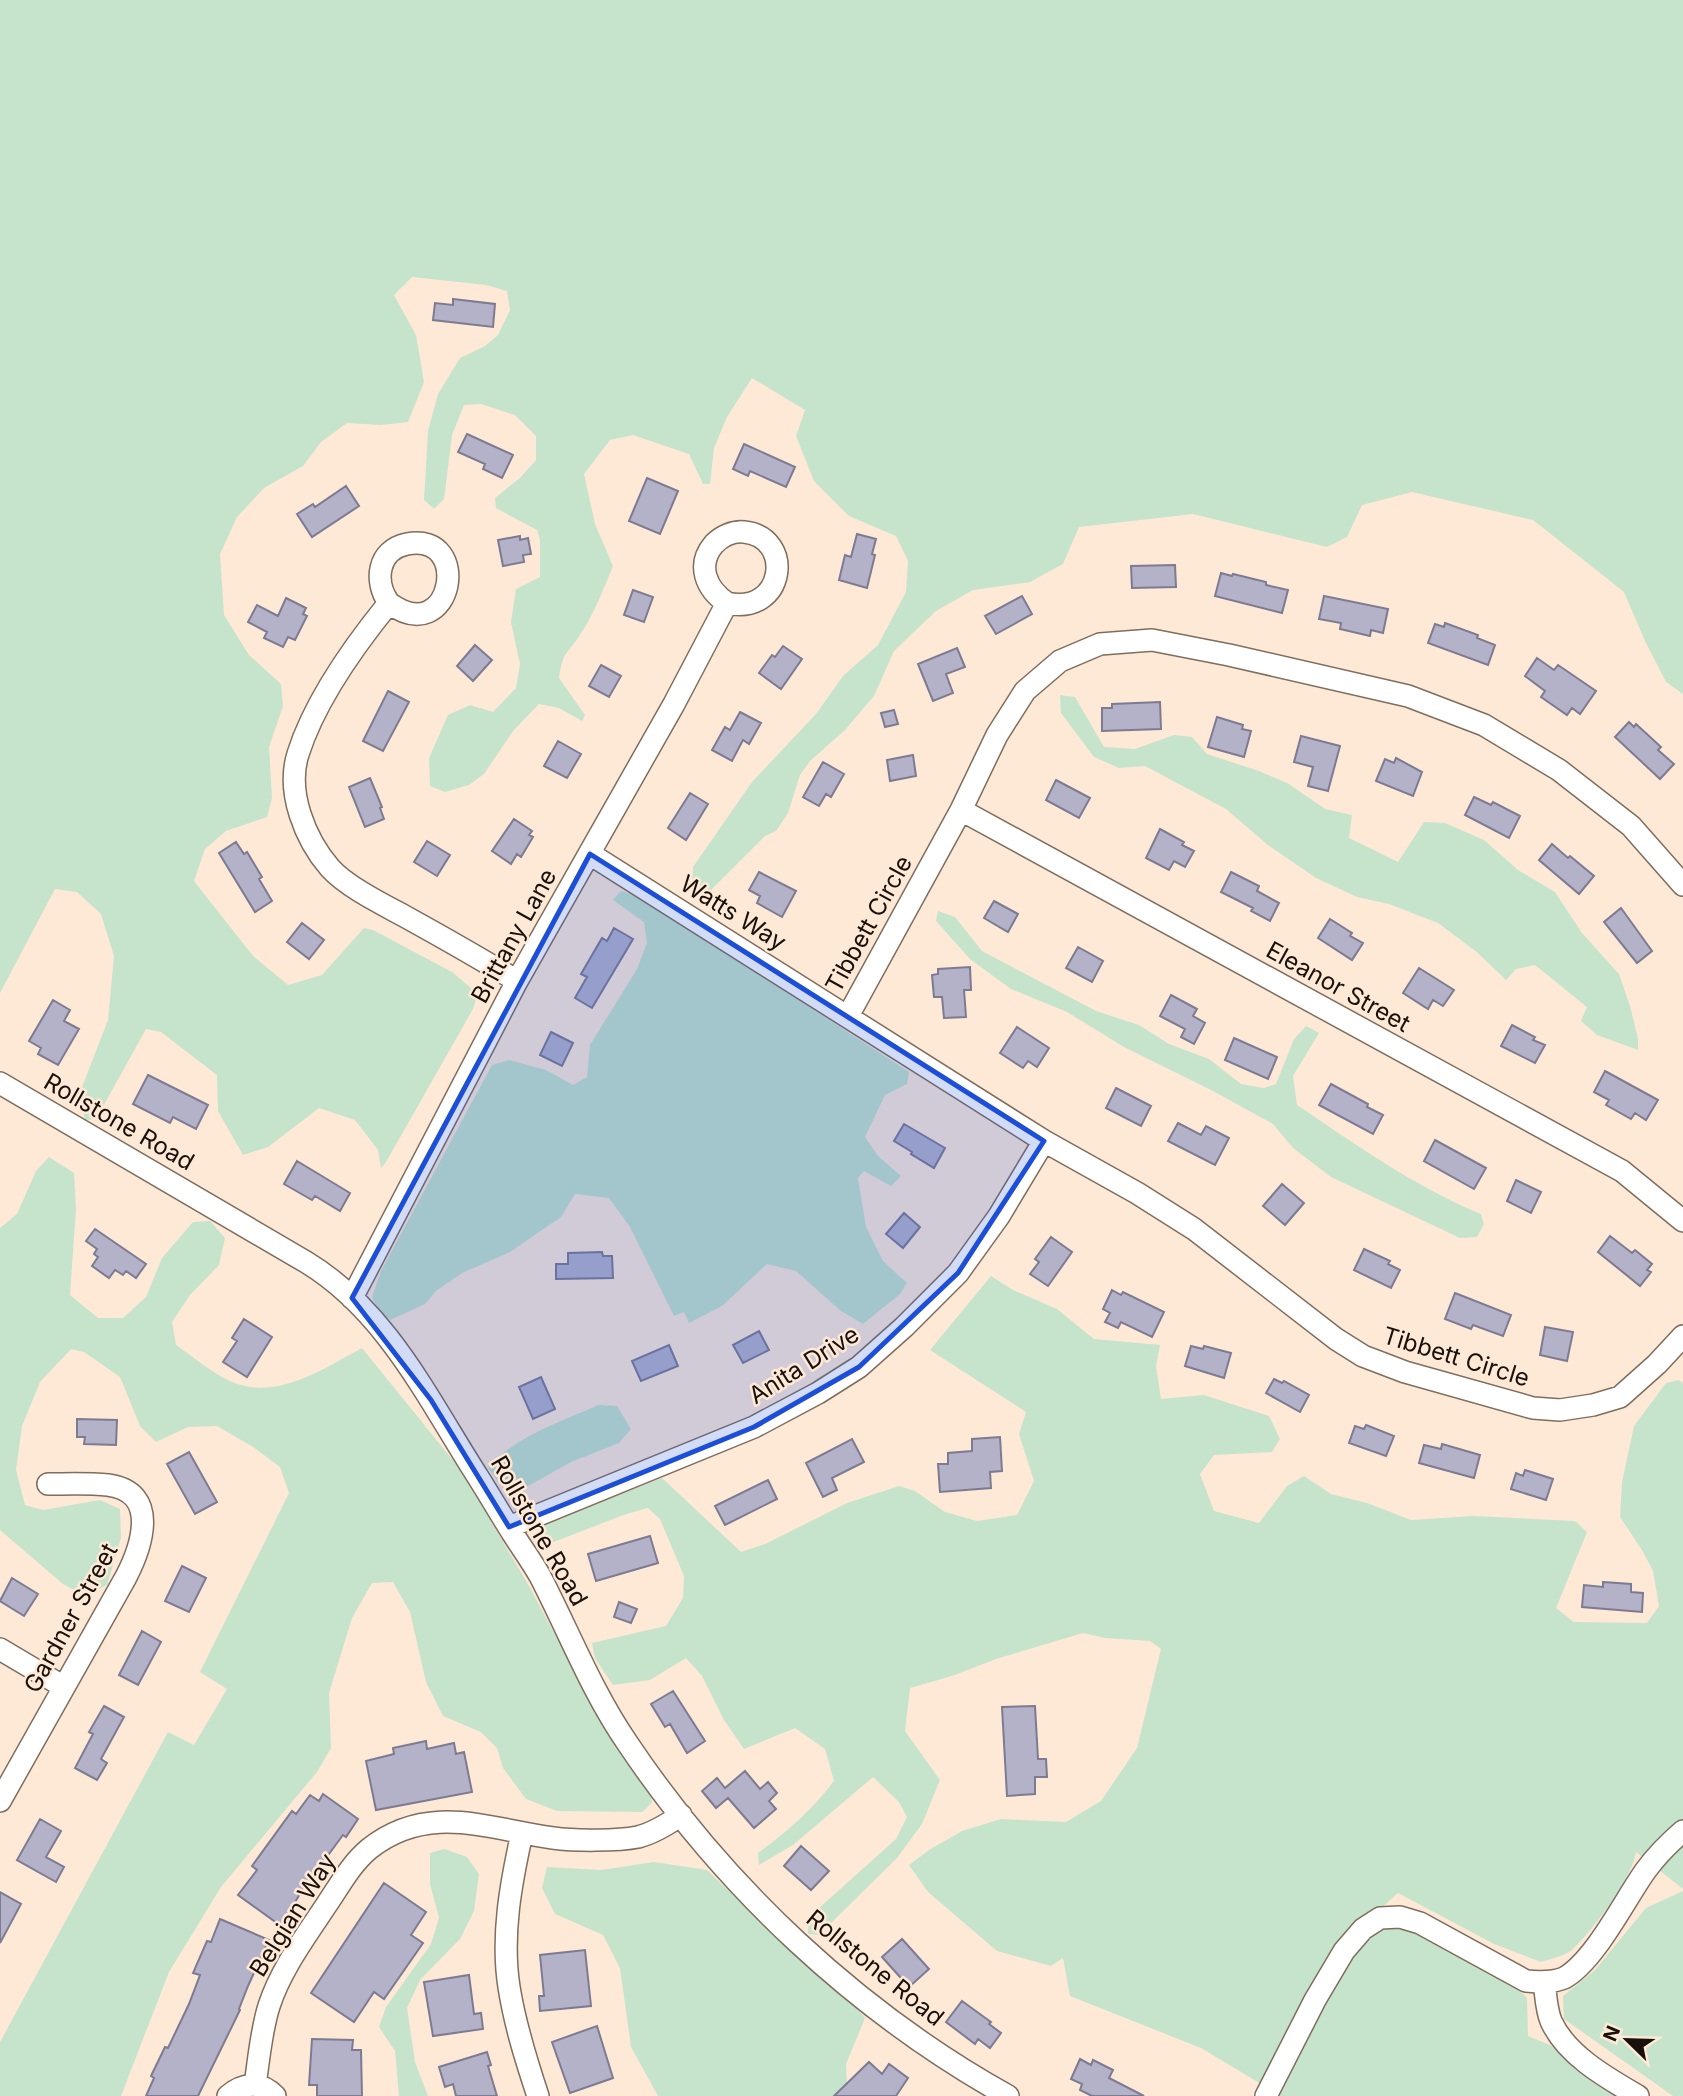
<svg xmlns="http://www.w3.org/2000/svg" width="1683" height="2096" viewBox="0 0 1683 2096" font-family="Inter,sans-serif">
	<rect width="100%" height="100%" fill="#fee9d7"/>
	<path fill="#c5e4cb" d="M0,0H1683V694L1666,682L1645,641L1624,592L1533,520L1412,492L1362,505L1347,537L1327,547L1193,514L1079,527L1063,564L1030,582L973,590L936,611L894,651L874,696L845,730L810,761L800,775L788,813L776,831L765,836L704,897L692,888L693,867L752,782L816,714L843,676L878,645L906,592L908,561L896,536L849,516L814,481L796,436L805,410L752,378L727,417L714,448L710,484H703L689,454L633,435L610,440L584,474L595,524L613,566C603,590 594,614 580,635C566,656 563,651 559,678L585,715L582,721L559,708L539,704L513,731L484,774L469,785L445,792L430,786L429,758L448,715L470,705L493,712L516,688L520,664L511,622L516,589L540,577V540L537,530L496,508L495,498L520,478L536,460V436L515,415L481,404L464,405L452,435L444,499L434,509L424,500L428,431L438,394L460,358L485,346L498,335L510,310L507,291L486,285L412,277L394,295L416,335L424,382L408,422L381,425L347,423L321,442L303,466L264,488L237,517L220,554L224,615L249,655L281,684L283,706L269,747L272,798L267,817L226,831L205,849L194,881L253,956L288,985L322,975L364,928L373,930L452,972L478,994L473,1009L386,1162L381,1168L378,1150L355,1120L319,1108L268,1147L243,1155L218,1111L217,1075L161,1032L146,1029L96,1119L85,1120L79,1095L108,1020L114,956L101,914L77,892L55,889L0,993Z
		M1060,695L1075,697L1104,747L1135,749L1174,735L1192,737L1207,754L1259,771L1289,784L1325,809L1352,815L1349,838L1398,862L1424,822L1445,823L1484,840L1518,870L1555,892L1582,933L1619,974L1630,1006L1638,1039V1050L1597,1035L1581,1021L1587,1007L1535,965L1516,969L1506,980L1478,953L1438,923L1389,904L1357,897L1316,878L1268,845L1226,809L1145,766L1119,768L1094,757L1061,713Z
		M621,891L642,898L909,1072L907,1084L885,1095L865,1137L878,1156L901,1176L891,1186L864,1171L858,1178L866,1227L883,1261L907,1283L900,1294L863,1324L841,1311L796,1271L767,1264L722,1306L689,1323L684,1312L674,1316L630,1227L609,1198L575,1194L561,1217L510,1252L462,1273L436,1291L425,1304L390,1320L379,1312L372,1297L381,1271L492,1065L509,1060L546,1070L573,1085L587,1077L590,1045L637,969L647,943L644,922L613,900Z
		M938,911L955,917L982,951L1096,1011L1139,1025L1169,1044L1209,1059L1241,1084L1264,1088L1276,1084L1294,1039L1306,1026L1319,1033L1293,1076L1297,1105C1355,1144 1415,1187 1481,1214L1484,1224L1477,1237L1460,1238L1331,1177L1293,1148L1273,1124L1213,1091L1124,1047L1067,1012L1011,989L970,959L936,921Z
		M49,1157L74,1173L76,1209L70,1295L98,1318H123L146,1297L162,1258L193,1222L210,1221L225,1238L219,1265L190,1295L172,1322L176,1345C192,1356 214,1374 230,1381C275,1402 323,1369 362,1348L460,1469L529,1586L605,1728L649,1784L652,1803L642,1812L557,1811L526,1799L503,1768L497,1748L481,1732L443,1716L426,1682L410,1612L393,1582L372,1583L352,1618L329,1693L331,1748L317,1772L221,1887L169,1972L121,2096H0V2042L168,1732L194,1745L227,1689L200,1672L289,1493L280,1467L253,1447L217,1426L188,1427L156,1442L140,1426L120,1377L84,1352L71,1349L40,1382L22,1426L16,1470L25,1505L43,1510L100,1500L120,1509L121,1538L107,1585L85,1596L63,1584L0,1530V1228L17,1214L36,1171Z
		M991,1276L1013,1290L1057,1309L1094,1339L1160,1345L1156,1366L1161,1399L1204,1395L1269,1416L1280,1439L1272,1452L1214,1455L1200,1474L1214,1511L1259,1523L1287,1486L1304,1476L1331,1494L1367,1503L1411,1520L1473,1516L1575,1521L1587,1532L1556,1608L1574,1622L1647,1623L1659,1606L1653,1571L1642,1550L1620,1517L1622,1482L1634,1426L1666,1383L1679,1380L1683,1383V1889L1636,1852C1633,1877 1591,1933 1572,1950C1564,1956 1550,1959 1541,1962L1494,1944L1398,1893L1380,1909L1261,2084L1201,2048L1070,1996L1063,1958L1051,1966L997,1951L928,1892L909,1865L929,1850L962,1831L1001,1819L1066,1822L1101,1801L1137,1748L1161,1649L1150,1641L1105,1638L1083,1633L996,1659L952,1676L910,1688L905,1731L940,1780L922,1824L897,1858L819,1935L808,1934L809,1917L896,1839L907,1817L899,1802L873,1777L793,1845L759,1865L758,1853C788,1831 812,1810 834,1781L825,1749L795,1728L744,1749L724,1720L702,1676L686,1658L650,1680L613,1685L595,1658L592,1643L666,1626L683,1598L684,1576L660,1519L648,1508L626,1514L546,1545L533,1538L540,1526L662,1478L741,1552L765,1544L847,1503L899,1486L915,1491L945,1512L977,1521L1017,1515L1034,1481L1019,1434L1026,1412L930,1350Z
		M598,1405L617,1406L631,1429L619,1443L571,1462L521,1490L498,1481L488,1468C515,1436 561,1422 598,1405Z
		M444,1849L467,1857L479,1874L474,1911L460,1939L420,1980L407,2008L415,2062L428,2096H399L395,2051L379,2027L386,2007L431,1944L439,1918L430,1884V1853Z
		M654,1862L707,1870L793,1953L844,1995L865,2018L846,2064L847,2084L834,2096H658L631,2047L620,1968L603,1935L555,1914L542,1888L547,1867L601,1870Z
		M1683,1891V2096H1673L1564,2019L1563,1996L1595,1970L1646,1908Z
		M1390,1923L1422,1932L1516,1987L1527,1998L1528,2036L1550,2045L1622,2096H1274L1350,1955L1371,1931Z"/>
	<path fill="#b4b2c9" stroke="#7d7b91" stroke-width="2" d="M453,299L495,304L493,327L433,320L435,303L453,305Z
		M467,434L513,455L502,478L483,469L485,464L458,452Z
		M744,444L795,467L786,487L750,471L748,476L733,469Z
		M647,478L678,491L660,534L629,521Z
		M346,486L359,506L312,537L297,514L313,504L315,507Z
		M857,534L876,539L872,554L875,555L867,588L839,580L845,555L851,557Z
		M520,536V540L528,538L531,554L523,555L524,562L503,566L498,540Z
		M1175,565L1176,587L1132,588L1131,566Z
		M1221,573L1232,576L1233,574L1266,582V585L1288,590L1282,613L1215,596Z
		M633,590L653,597L644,622L624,615Z
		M1022,596L1032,614L996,634L985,616Z
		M1324,596L1388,609L1383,633L1371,630L1370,636L1340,629L1341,623L1319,619Z
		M286,598L306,608L303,614L307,616L295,640L288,637L283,647L264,638L267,632L248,622L257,605L278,616Z
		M1445,623L1478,635L1477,638L1495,645L1488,665L1428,643L1435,624L1444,627Z
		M475,645L492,660L473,681L457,666Z
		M783,646L802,659L781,689L759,673L772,655L775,657Z
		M957,648L965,667L946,674L953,693L933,701L918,664Z
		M1537,658L1554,670L1558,665L1596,691L1580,714L1572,708L1567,715L1541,697L1545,691L1525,676Z
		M601,665L621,676L609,697L589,686Z
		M388,691L409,702L383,751L363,741Z
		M1160,702L1161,729L1102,731V708H1112V704Z
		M894,710L898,724L885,727L881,713Z
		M740,712L761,723L749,744L743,740L732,761L712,750L725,727L730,730Z
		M1217,717L1243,725L1242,729L1251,731L1244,757L1208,747Z
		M1629,722L1634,727L1636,724L1661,747L1658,750L1674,764L1660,779L1615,737Z
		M1301,736L1340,746L1328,791L1308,786L1313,767L1294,762Z
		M558,741L581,754L567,778L544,766Z
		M913,755L916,776L890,781L887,760Z
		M1396,758L1422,772L1413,796L1376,781L1385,759L1394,763Z
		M823,762L844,774L831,797L826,794L819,806L803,797Z
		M370,778L382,807L380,808L384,819L365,827L349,787Z
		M1056,780L1090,798L1079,818L1046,800Z
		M690,793L708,804L686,840L668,828Z
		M1474,797L1491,805L1493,802L1520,816L1509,838L1465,815Z
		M514,819L532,831L529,835L533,837L521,857L517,854L511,864L492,851Z
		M1160,829L1184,842L1182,845L1194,851L1185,867L1174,861L1169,870L1146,858Z
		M427,841L450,855L437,876L414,862Z
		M236,842L244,854L247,852L262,877L259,879L272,901L255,912L219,853Z
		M1552,844L1568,858L1570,856L1594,876L1579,894L1539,860Z
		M759,872L796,891L782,917L757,903L760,896L749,890Z
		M1231,872L1259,886L1257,891L1279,903L1270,921L1251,911L1253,908L1221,892Z
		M994,901L1018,914L1008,932L984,918Z
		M1621,908L1652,951L1637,963L1604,922Z
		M1330,919L1352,933L1350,936L1363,943L1352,960L1318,938Z
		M302,923L324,940L309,959L287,942Z
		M614,928L633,939L592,1008L575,998L587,977L581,974L602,938L607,941Z
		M1078,947L1103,961L1092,982L1066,968Z
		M970,967L971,990H964L966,1017L944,1018L942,997H934L932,975L938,974V969Z
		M1419,968L1454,990L1443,1006L1433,1000L1428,1009L1403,993Z
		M1171,995L1197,1009L1193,1016L1205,1023L1194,1044L1181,1037L1185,1029L1160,1016Z
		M53,1000L70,1010L64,1021L79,1029L58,1065L38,1054L41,1048L29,1041Z
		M1512,1025L1535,1037L1533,1040L1545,1045L1535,1063L1501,1046Z
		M1017,1027L1049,1048L1037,1067L1028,1061L1023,1068L1000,1053Z
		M551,1032L573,1043L562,1066L540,1055Z
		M1234,1038L1277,1057L1268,1079L1225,1060Z
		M1605,1071L1658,1100L1646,1120L1635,1113L1631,1119L1606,1105L1609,1100L1594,1092Z
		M148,1075L208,1105L196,1129L173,1117L170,1123L133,1104Z
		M1331,1084L1368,1104L1367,1107L1383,1115L1373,1134L1319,1105Z
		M1116,1088L1151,1106L1141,1126L1106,1108Z
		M1178,1123L1201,1135L1206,1126L1229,1138L1215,1165L1168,1141Z
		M904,1124L945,1148L934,1168L911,1154L912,1152L894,1141Z
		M1435,1140L1486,1168L1474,1189L1424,1161Z
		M297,1161L350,1193L340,1211L315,1196L312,1200L284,1184Z
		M1516,1180L1541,1192L1531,1213L1507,1201Z
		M1282,1184L1304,1203L1285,1225L1263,1206Z
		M904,1213L920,1227L903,1248L886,1234Z
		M95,1229L146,1264L136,1278L126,1271L123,1275L115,1270L109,1278L92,1266L98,1257L94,1254L97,1249L86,1241Z
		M1610,1236L1632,1253L1635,1250L1652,1264L1647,1270L1651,1272L1640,1286L1598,1252Z
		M1051,1237L1072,1252L1048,1286L1030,1274L1039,1262L1035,1259Z
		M1364,1249L1390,1261L1388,1264L1400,1270L1391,1288L1354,1270Z
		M602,1252L603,1256H612L613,1278L556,1279V1264H568V1253Z
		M1112,1290L1121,1295L1123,1292L1164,1312L1152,1337L1121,1322L1118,1328L1105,1322L1110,1313L1103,1309Z
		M1455,1293L1511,1315L1503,1336L1473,1325L1471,1329L1445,1319Z
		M244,1319L272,1337L247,1377L223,1362L237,1341L232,1338Z
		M1545,1327L1573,1332L1567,1361L1540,1355Z
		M759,1331L769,1350L743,1363L733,1345Z
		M669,1345L678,1366L641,1381L632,1361Z
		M1191,1346L1203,1349L1204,1346L1231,1353L1224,1378L1185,1366Z
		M541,1377L555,1409L533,1419L519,1387Z
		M1274,1379L1282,1383L1284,1381L1309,1395L1300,1412L1266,1393Z
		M77,1419L117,1420L116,1445L84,1444L85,1437H77Z
		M1366,1425L1394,1436L1386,1456L1349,1443L1355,1426L1364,1429Z
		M1000,1437L1002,1471L990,1472L991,1488L940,1492L938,1464H948V1453L972,1451V1439Z
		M852,1439L864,1462L832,1478L837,1490L823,1497L806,1463Z
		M1442,1444L1480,1455L1474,1478L1419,1463L1424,1445L1441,1449Z
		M189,1452L217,1502L195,1514L167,1464Z
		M1525,1470L1553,1479L1546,1500L1511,1489L1516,1473L1523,1476Z
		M768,1480L777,1499L725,1525L715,1506Z
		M650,1536L658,1563L596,1581L588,1554Z
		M182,1566L206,1578L189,1612L165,1601Z
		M12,1578L38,1594L24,1616L0,1601Z
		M1603,1582L1631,1584V1592L1643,1593L1642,1612L1582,1607L1584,1585L1603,1587Z
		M619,1602L637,1609L631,1623L614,1617Z
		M142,1631L161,1642L138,1685L119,1675Z
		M673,1691L705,1741L687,1753L670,1724L665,1727L651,1704Z
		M104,1706L124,1717L101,1759L107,1763L97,1780L75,1768L93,1734L89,1732Z
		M1035,1706L1038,1759H1046L1047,1777H1035V1794L1007,1796L1002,1707Z
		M426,1741L427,1749L454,1743L456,1754L464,1752L472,1792L376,1810L366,1761L394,1754L393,1748Z
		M745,1771L760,1789L768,1782L777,1793L769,1801L776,1809L754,1828L728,1798L716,1808L702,1791L717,1778L725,1788Z
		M323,1794L358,1819L346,1837L343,1835L301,1892L281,1926L238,1895L257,1870L252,1866L292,1811L296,1814L310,1795L319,1801Z
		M40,1819L61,1831L46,1857L64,1867L56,1882L17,1860Z
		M801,1846L829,1871L811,1890L784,1866Z
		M384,1883L426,1912L411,1935L423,1943L384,1999L374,1992L354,2022L311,1993Z
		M0,1892L21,1904L0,1943Z
		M220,1919L269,1940L248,1986L239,2009L240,2010L198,2096H146L154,2078L151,2076L165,2047L168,2048L189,2004L200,1975L193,1973L207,1941L211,1942Z
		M902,1939L929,1969L909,1987L882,1957Z
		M585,1950L591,2006L540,2011L539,1996H544L540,1955Z
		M469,1975L474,2014L481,2013L483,2029L433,2036L424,1982Z
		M962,2001L991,2022L989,2024L1001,2033L990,2048L978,2039L975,2044L946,2022Z
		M597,2026L613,2078L570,2093L552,2042Z
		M312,2039L353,2040L352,2050H361L362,2096H317V2085H309Z
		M487,2052L491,2065L488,2066L497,2096H456L453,2084L445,2087L439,2067Z
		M1080,2059L1091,2065L1093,2060L1113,2070L1109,2078L1144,2096H1092L1080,2090L1082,2084L1071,2079Z
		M869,2062L882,2074L889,2064L908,2078L896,2096H834Z"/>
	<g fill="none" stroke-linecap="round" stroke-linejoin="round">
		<g stroke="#7f6d5d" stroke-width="24">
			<path id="minor" d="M389,603C374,582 377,550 407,544C473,531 453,650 389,603C354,646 315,700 298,754C286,792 305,839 330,868C347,887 384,905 406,917C444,938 481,959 517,981
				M961,810L1622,1171L1683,1221
				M590,854L1044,1141L1137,1193L1194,1229L1336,1339L1363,1356L1405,1372L1533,1408L1560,1410L1593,1405L1620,1397L1657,1364L1683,1336
				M848,1016L961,810L997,735L1025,691L1060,661L1100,644L1152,640L1229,655L1408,696L1484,725L1559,770L1631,826L1683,885
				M0,1083L306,1262C387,1311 429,1401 478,1477C490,1496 501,1515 513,1534C522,1548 532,1562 540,1576C569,1632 592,1692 628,1744C724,1887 857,2012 1008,2096
				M352,1298L517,981L674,704L727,603C785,616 795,537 744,532C733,531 722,536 714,544C696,565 706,589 727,603
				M509,1527L754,1427L818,1393L859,1367L904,1327L958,1273L999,1216L1044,1141
				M0,1649L64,1687
				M0,1801L126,1577C142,1546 160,1492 108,1485C88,1483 67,1484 48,1484
				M522,1833C511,1883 501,1935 509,1987C515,2025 526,2060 538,2096
				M1544,1982C1546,1995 1546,2009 1551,2021C1566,2055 1607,2078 1638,2096
				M255,2085C259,2059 261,2031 269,2006C281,1969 306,1936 327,1904C340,1885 351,1864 369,1849C428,1802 488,1829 553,1838C574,1841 618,1841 638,1837C654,1833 668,1824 681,1815
				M228,2096C243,2083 261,2081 275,2096
				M1266,2096L1315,2000L1344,1951L1363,1929L1380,1918L1400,1917L1420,1923L1526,1981C1538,1982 1552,1983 1564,1978C1595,1961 1625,1899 1646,1870C1657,1855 1669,1843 1683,1831"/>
		</g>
		<use href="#minor" stroke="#fff" stroke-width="21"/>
	</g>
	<path fill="#1d4ed8" fill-opacity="0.2" stroke="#1d4ed8" stroke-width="5" stroke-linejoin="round" d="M590,854L1044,1141L958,1273L859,1367L754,1427L509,1527L431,1400L352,1298Z"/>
	<g text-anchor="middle" stroke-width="5" stroke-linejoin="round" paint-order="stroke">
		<g font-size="24" fill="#18110b" stroke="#fee9d7">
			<text transform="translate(733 913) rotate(32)" y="8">Watts Way</text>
			<text transform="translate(869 924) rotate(-61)" y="8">Tibbett Circle</text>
			<text transform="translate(514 936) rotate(-61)" y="8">Brittany Lane</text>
			<text transform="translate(1338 987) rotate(29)" y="8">Eleanor Street</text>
			<text transform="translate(119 1122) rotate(30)" y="8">Rollstone Road</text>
			<text transform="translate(1456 1357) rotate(17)" y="8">Tibbett Circle</text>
			<text transform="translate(804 1365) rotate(-32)" y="8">Anita Drive</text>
			<text transform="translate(539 1531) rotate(60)" y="8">Rollstone Road</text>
			<text transform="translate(71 1618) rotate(-61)" y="8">Gardner Street</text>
			<text transform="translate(293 1915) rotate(-58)" y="8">Belgian Way</text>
			<text transform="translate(875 1968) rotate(39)" y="8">Rollstone Road</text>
		</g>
	</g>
	<g transform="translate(1627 2040) rotate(293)" stroke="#fee9d7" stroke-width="5" paint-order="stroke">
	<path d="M0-5L12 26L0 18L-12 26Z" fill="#18110b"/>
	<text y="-10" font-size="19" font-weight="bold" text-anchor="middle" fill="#18110b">N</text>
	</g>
</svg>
